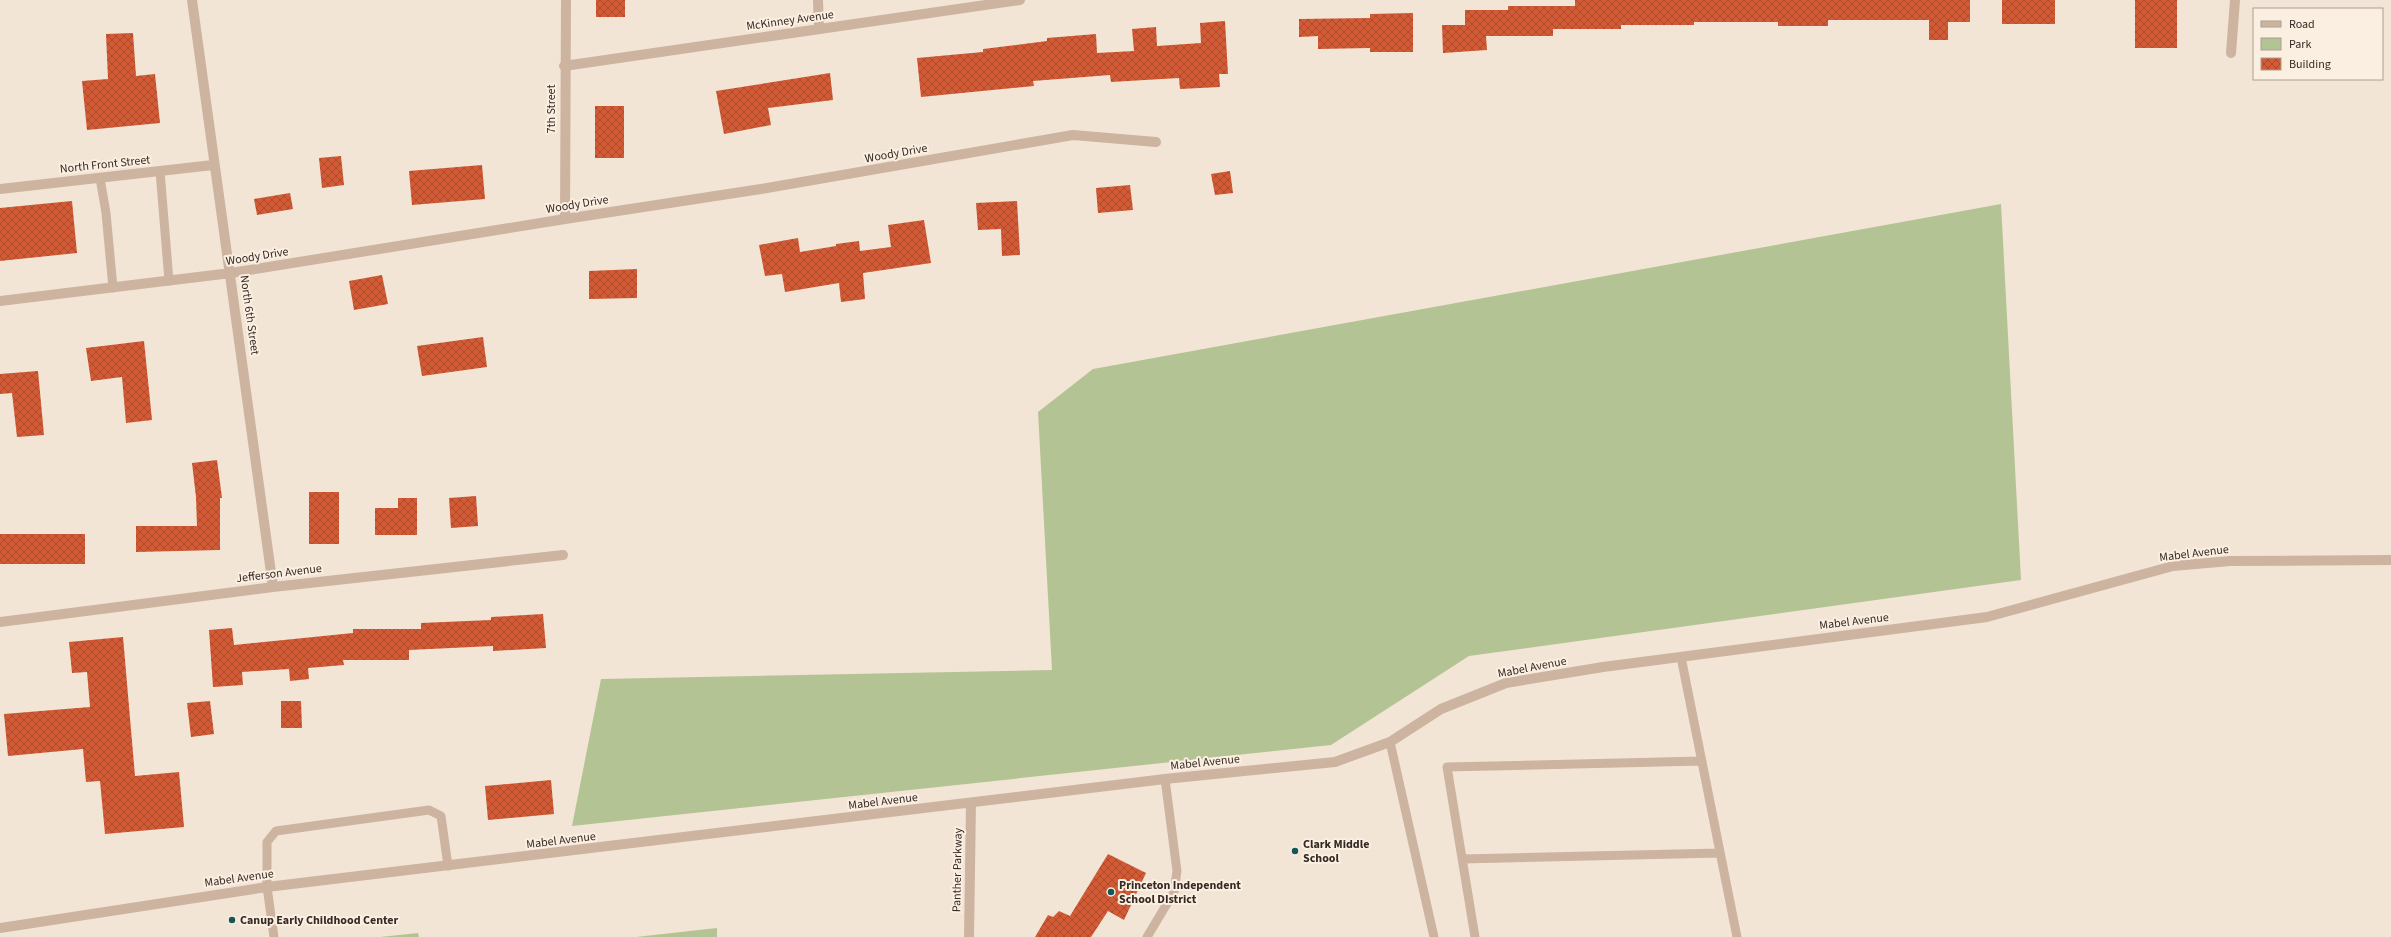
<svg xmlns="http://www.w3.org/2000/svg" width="2391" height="937" viewBox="0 0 2391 937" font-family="'Source Sans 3',sans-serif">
	<defs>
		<pattern id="building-cross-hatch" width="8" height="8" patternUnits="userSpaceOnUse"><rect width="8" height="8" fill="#d25a34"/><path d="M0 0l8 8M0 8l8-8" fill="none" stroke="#ab4a2c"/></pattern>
	</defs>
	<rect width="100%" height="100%" fill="#f3e5d5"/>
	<path fill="#b3c394" d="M2001,204L2021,580L1469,656L1331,745L572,826L601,679L1052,670L1038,412L1093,369Z
		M717,928V937H636Z
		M418,933L419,937H380Z"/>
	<path fill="url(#building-cross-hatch)" d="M596,0H625V17H596Z
		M1575,0H1970V22H1948V40H1929V20H1828V26H1778V22H1694V25H1621V29H1553V36H1486L1487,50L1443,53L1442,25H1465V10H1508V6H1575Z
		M2002,0H2055V24H2002Z
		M2135,0H2177V48H2135Z
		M1413,13V52H1370V48L1318,49V36L1299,37V19L1370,18V14Z
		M1225,21L1228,74H1219L1220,87L1180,89L1179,78L1111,82L1110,75L1033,81L1034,86L921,97L917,58L983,52V49L1047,41V38L1096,34L1097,53L1134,51L1132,29L1156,27L1157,46L1201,43L1200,23Z
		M133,33L136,76L155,74L160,123L87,130L82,81L108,79L106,34Z
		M830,73L833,100L768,108L771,125L724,134L716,91Z
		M595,106H624V158H595Z
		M341,156L344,185L322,188L319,158Z
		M482,165L485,199L412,205L409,171Z
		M1230,171L1233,193L1215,195L1211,174Z
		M1130,185L1133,210L1098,213L1096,188Z
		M290,193L293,209L257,215L254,199Z
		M72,201L77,253L0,261V208Z
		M1017,201L1020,255L1002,256L1001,229L978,230L976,203Z
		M924,220L931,263L863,273L865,299L841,302L839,283L785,292L782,274L765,276L759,245L798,238L800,252L836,246V244L859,241L860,251L891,247L888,225Z
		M637,269V298L589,299V271Z
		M382,275L388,304L354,310L349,281Z
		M483,337L487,367L422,376L417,346Z
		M144,341L152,420L126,423L122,377L91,381L86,348Z
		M38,371L44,435L17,437L12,393L0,394V374Z
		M217,460L222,498H220V550L136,552V526H197L196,497L192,463Z
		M309,492H339V544H309Z
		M476,496L478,526L451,528L449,498Z
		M398,498H417V535H375V508H398Z
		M0,534H85V564H0Z
		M543,614L546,648L493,651V646L409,650V660H343L344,665L308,668L309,679L290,681L289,669L242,672L243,685L213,687L209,630L232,628L234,645L353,633V629H421V623L491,620V617Z
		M123,637L135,776L179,772L184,827L105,834L100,781L86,782L83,749L8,756L4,714L90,707L87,672L72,673L69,642Z
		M210,701L214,734L191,737L187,703Z
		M281,701H301L302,728H281Z
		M551,780L554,814L488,820L485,786Z
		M1108,854L1146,873L1124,920L1108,911L1091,937H1035L1048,915L1053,917L1059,911L1070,916Z"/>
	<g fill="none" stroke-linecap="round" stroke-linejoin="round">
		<path stroke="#ccb4a0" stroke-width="9" d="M160,171L169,281
			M100,178L106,213L113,288
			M1681,657L1737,937
			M1390,742L1434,937
			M1462,859L1720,853
			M274,937L267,887V842L276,831L429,810L441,816L448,866
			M1147,937L1174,892L1177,871L1165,779
			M1475,937L1447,767L1702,761"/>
		<path stroke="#ccb4a0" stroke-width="10" d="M192,0L273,587
			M818,0L819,29
			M2231,53L2235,0
			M564,66L1020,0
			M0,189L213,165
			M565,219L566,0
			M0,301L231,273L565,219L761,189L1073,135L1156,142
			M0,622L273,587L563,555
			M0,928L267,887L1165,779L1335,762L1390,742L1441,709L1506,683L1603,667L1987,617L2173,566L2230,561L2391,560
			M969,937L971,803"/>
	</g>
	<g fill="#16555a" stroke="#fbefe1" stroke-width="1.5">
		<circle cx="1295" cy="851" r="4"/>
		<circle cx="1111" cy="892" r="4"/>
		<circle cx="232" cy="920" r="4"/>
	</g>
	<g text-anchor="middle" stroke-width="4" stroke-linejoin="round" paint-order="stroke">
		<g font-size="12" fill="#352924" stroke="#fbefe1">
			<text transform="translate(790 20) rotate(-8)" y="4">McKinney Avenue</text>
			<text transform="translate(551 109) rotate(-90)" y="4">7th Street</text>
			<text transform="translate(896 153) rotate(-10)" y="4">Woody Drive</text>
			<text transform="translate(105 164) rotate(-6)" y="4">North Front Street</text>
			<text transform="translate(577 204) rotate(-9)" y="4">Woody Drive</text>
			<text transform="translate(257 256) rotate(-9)" y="4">Woody Drive</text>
			<text transform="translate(250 315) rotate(82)" y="4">North 6th Street</text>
			<text transform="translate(2194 553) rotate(-7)" y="4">Mabel Avenue</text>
			<text transform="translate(279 573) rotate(-7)" y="4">Jefferson Avenue</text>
			<text transform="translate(1854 621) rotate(-7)" y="4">Mabel Avenue</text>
			<text transform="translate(1532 667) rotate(-11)" y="4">Mabel Avenue</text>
			<text transform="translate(1205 762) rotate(-6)" y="4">Mabel Avenue</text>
			<text transform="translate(883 801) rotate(-7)" y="4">Mabel Avenue</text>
			<text transform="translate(561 840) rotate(-7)" y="4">Mabel Avenue</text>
			<text transform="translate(957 870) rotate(-89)" y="4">Panther Parkway</text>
			<text transform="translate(239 878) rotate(-8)" y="4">Mabel Avenue</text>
		</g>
		<g font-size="12" font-weight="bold" fill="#352924" stroke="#fbefe1" text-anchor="start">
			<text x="1303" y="848">Clark Middle<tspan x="1303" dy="14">School</tspan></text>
			<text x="1119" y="889">Princeton Independent<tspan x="1119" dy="14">School DIstrict</tspan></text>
			<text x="240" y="924">Canup Early Childhood Center</text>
		</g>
	</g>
	<rect x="2253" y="8" width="130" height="72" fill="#fbefe1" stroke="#aca095"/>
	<rect x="2261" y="21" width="20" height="6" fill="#ccb4a0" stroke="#aca095"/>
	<text x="2289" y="28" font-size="12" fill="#352924">Road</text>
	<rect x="2261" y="38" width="20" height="12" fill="#b3c394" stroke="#aca095"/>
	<text x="2289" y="48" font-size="12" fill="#352924">Park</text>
	<rect x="2261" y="58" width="20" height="12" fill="url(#building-cross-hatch)" stroke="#aca095"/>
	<text x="2289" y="68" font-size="12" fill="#352924">Building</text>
</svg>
